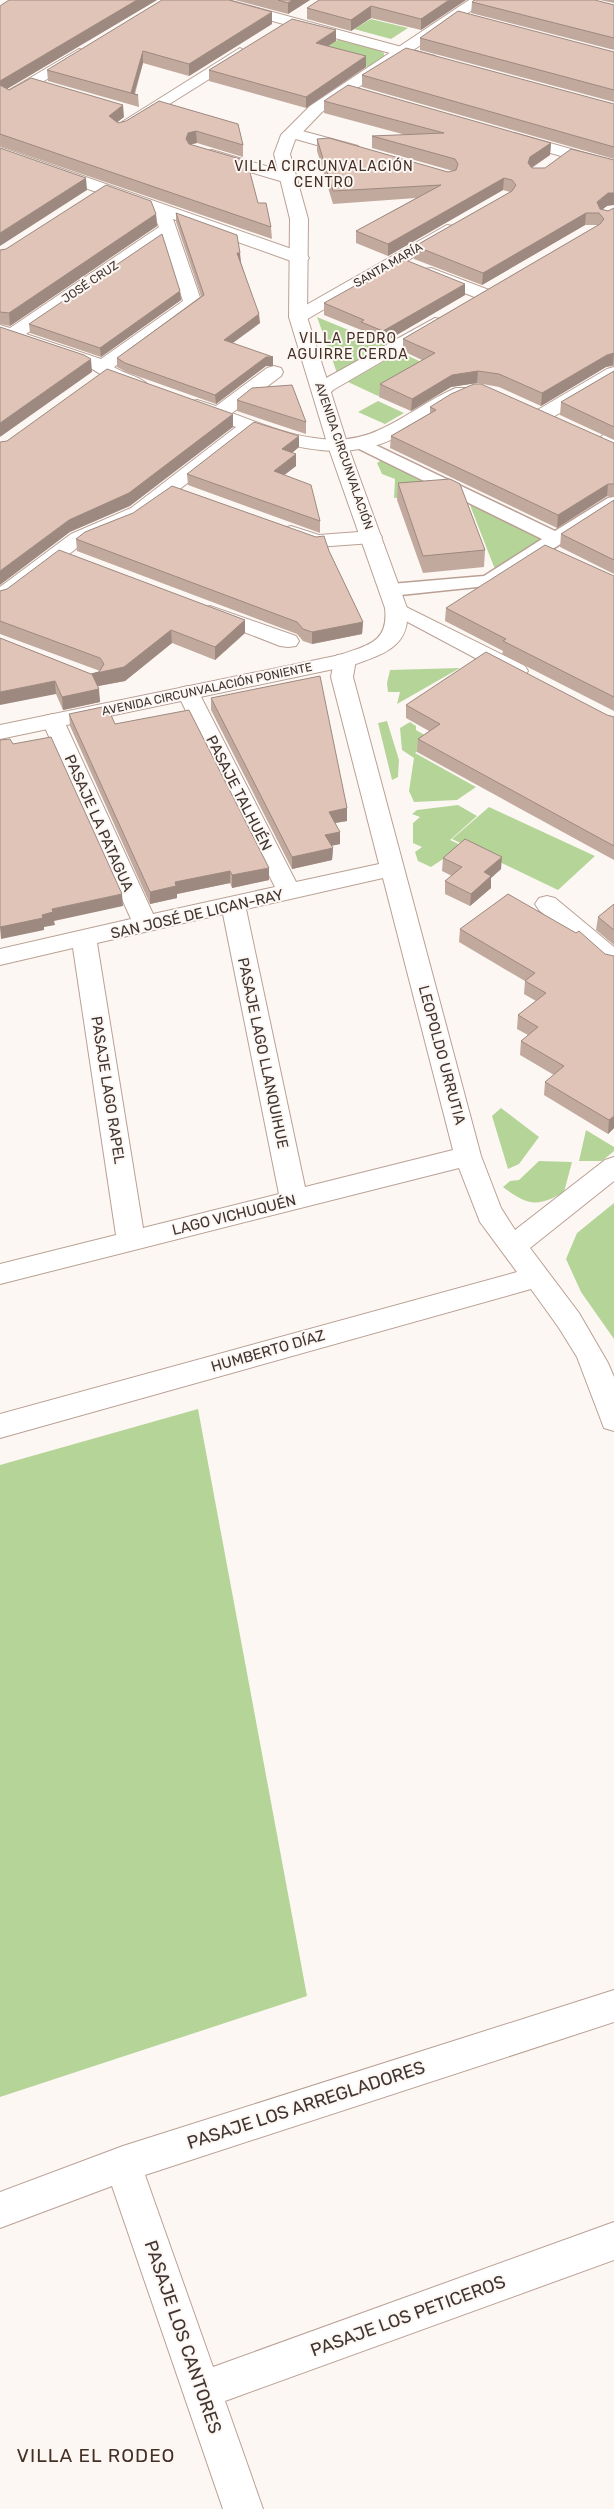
<svg xmlns="http://www.w3.org/2000/svg" width="614" height="2509" viewBox="0 0 614 2509" font-family="Rubik,sans-serif">
	<rect width="100%" height="100%" fill="#fdf7f4"/>
	<path fill="#b5d598" d="M371,19L408,28L391,39L354,29Z
		M339,39L379,50L384,53V57L368,67L317,53Z
		M317,317L385,345L337,373Z
		M400,352L430,366L378,396L348,382Z
		M378,401L404,413L385,424L358,412Z
		M385,458L452,493L394,498L395,479L382,474L377,463Z
		M468,500L547,540L496,572Z
		M460,668L397,704L400,692H388L387,683L390,670Z
		M387,721L399,760L398,777L392,780L378,723Z
		M410,722L416,726V730L433,740L415,753L476,787L457,800L414,802L409,791L414,758L402,750L400,728Z
		M458,805L477,816L450,840L463,846L431,867L418,861L415,852L422,847L413,843V823L420,817L412,814L417,810Z
		M489,807L595,856L558,890L452,839Z
		M501,1108L539,1137L519,1164L508,1169L492,1116Z
		M586,1130L614,1147V1151L602,1161H579Z
		M539,1161L572,1162L564,1192C537,1208 527,1205 503,1187L510,1181L519,1180Z
		M614,1203V1339L581,1292L566,1259L577,1233Z
		M198,1409L307,1996L0,2097V1465Z"/>
	<g fill="none" stroke-linecap="round" stroke-linejoin="round">
		<g stroke="#baa094" stroke-width="3">
			<path id="pedestrian" d="M361,438L555,531L608,498L614,497V510L496,585L391,596L384,594L381,590L384,586L391,584L484,576L542,539L355,447L352,443L355,439Z"/>
		</g>
		<g stroke="#baa094" stroke-width="2">
			<path id="minor" d="M203,0H228L435,56L437,59L429,64L423,62L206,3Z
				M240,48L248,53L246,56L136,125L130,127L122,122Z
				M79,49L85,51L87,54L85,57L15,98H3L1,95Z
				M291,128L358,146L360,150L358,154L352,155L285,136L283,133Z
				M514,133L614,161V171L508,141L506,138L508,135Z
				M0,147L306,254L309,258L306,262H294L173,219L202,303L114,367C124,374 143,377 149,386L147,390C123,396 104,373 84,365C57,355 28,346 0,337V325L10,328L159,227L153,212L0,158ZM163,240L183,301L101,359L26,334Z
				M212,150L293,174L295,178L293,182L287,183L206,159L204,155L206,151Z
				M447,225L453,226L456,230L453,234L304,321H292L289,317L292,313Z
				M431,268L489,290L492,294L489,298H477L425,277L422,273L425,269Z
				M435,318L441,319L444,323L441,327L333,390C327,397 323,398 314,396L312,392L319,382Z
				M274,366L281,368L283,372L281,376L232,413C277,430 331,453 379,430C406,418 429,399 456,388H470L472,392L470,396C442,407 420,426 393,439C347,460 298,450 252,433L145,516L85,542L7,601L0,603V587L71,534L131,508L236,427L190,410L187,406L190,402L197,400L216,406L267,368Z
				M614,367V381L548,420H534L531,416L534,412L607,369Z
				M614,430V445L602,450L595,448L592,444L607,432Z
				M291,526L319,535L372,531L379,533L382,537L379,541L372,543L317,547L284,536L281,532L284,528Z
				M396,602L525,666L528,671L525,676L517,678L509,676L389,612L385,608L389,604Z
				M210,606L296,636L299,641L296,646L288,647L280,646L203,616L199,612L203,608Z
				M345,654L353,655L356,660L353,677L481,1156L501,1208L515,1230L605,1160L614,1157V1181L530,1248L579,1313L608,1363L614,1377V1431L604,1428L577,1357L559,1328L531,1289L0,1438V1414L517,1272L480,1222L459,1168L0,1284V1264L116,1235L73,948L0,965V949L131,919L42,721L45,716L53,714L61,716L64,721L153,914L275,887L177,693L180,688L188,686L196,688L199,693L296,882L379,864L331,677L334,660L337,655ZM383,878L453,1150L305,1187L246,909ZM223,914L279,1194L143,1228L97,943Z
				M547,896L555,898L614,947V968L605,966L539,910L535,904L539,898Z
				M614,1990V2022L145,2175L213,2367L614,2222V2260L225,2401L263,2509H223L112,2186L0,2228V2192L123,2146Z"/>
		</g>
		<g stroke="#baa094" stroke-width="2">
			<path id="tertiary" d="M469,0H487L322,112L295,140L290,154L308,219L307,317L348,446L407,608C411,647 383,654 353,665L0,739V725L340,655C367,645 389,643 385,608L328,446L289,317L290,219L274,154L281,135L310,106Z"/>
		</g>
		<use href="#pedestrian" fill="#fff" fill-rule="evenodd"/>
		<use href="#minor" fill="#fff" fill-rule="evenodd"/>
		<use href="#tertiary" fill="#fff" fill-rule="evenodd"/>
	</g>
	<path fill="#c1a99d" d="M157,0L7,89L124,117L117,122L118,123L126,121L159,101L243,145V157L197,143L191,144L258,203L271,227L272,239L0,146V6Z
		M235,0H310L288,14Z
		M319,0H466L421,30L371,18L351,31L307,19V8Z
		M600,0H614V3Z
		M472,2L614,5V50L471,13Z
		M272,24L189,76L143,63L135,94L138,95L139,107L48,81L47,70Z
		M420,38L614,52V102L420,50Z
		M336,41L328,46L366,67L306,108L209,81V70Z
		M362,75L614,104V159L362,87Z
		M324,101L551,143L550,155L532,168H545L607,206L602,209L608,211L614,208V366L606,367L541,406L499,387L477,383L451,387L411,411L379,397L380,384L422,360L403,351V339L598,225H585L482,285L414,259L415,246L510,192L503,190L388,256L356,243V231L416,198L333,204L317,151V139L448,172L453,171L372,148V136L406,135L324,113Z
		M176,213L241,262L260,323L233,343L273,366H266L216,404L126,372L117,367V358L201,296L176,222Z
		M156,214L157,226L10,326L0,324V250L6,249Z
		M180,291L181,300L101,357L30,333L29,324Z
		M465,295L383,343L361,333V330L324,315V303Z
		M614,371V440L560,415L561,402Z
		M237,400L306,422V434L237,411Z
		M430,407L614,443V497L607,496L557,528L390,448L391,436L430,413Z
		M299,436V447L292,453L296,454V466L284,475L320,521V533L188,485L187,474Z
		M398,483L485,550L484,567L423,573L397,500Z
		M614,500V574L560,547L561,534Z
		M76,539L329,551L363,622L362,634L312,644L303,641L297,634L77,551Z
		M614,576V711L502,654L503,651L445,621L446,608Z
		M0,591L245,620V633L215,660L172,643L125,681L98,686L100,702L63,710L56,694L0,638L91,674L100,671L0,634Z
		M211,698L347,808V821L335,823L340,832V844L331,846L333,848L332,860L292,869L211,710Z
		M406,705L607,715L614,717V860L417,752L418,739L429,731L406,718Z
		M69,714L115,724L269,868V880L232,888L230,883L177,894V898L150,904L70,726Z
		M443,858L501,869L491,878V888L470,906L445,894V881L452,876L442,871Z
		M614,904V945L596,930L598,917Z
		M460,929L605,954L614,1128L608,1134L544,1095L545,1082L554,1075L520,1055L521,1041L528,1035L517,1029L518,1015L536,1001L524,994L525,981L459,942Z"/>
	<path fill="#9d8980" d="M137,0H157L0,93V97V81Z
		M292,0H310L288,14V3Z
		M449,0H466L421,30V19Z
		M371,6V18L351,31V20Z
		M272,12V24L189,76V64Z
		M336,30V41L316,54V43Z
		M143,51V63L134,94L131,93Z
		M366,56V67L306,108V97Z
		M123,105L124,117L110,128L109,116Z
		M196,131L197,143L188,145L186,139L188,133Z
		M551,143L550,155L529,169L528,163L530,157Z
		M86,178L87,190L0,246V233Z
		M504,178L503,190L388,256V244Z
		M608,193H614V205L607,206L598,213L597,202Z
		M586,213L585,225L482,285L483,273Z
		M156,214L157,226L10,326L9,313Z
		M237,253H240L241,262H237Z
		M465,284V295L383,343V331Z
		M180,291L181,300L101,357L100,348Z
		M259,314L260,323L224,349V340Z
		M614,353L613,365L606,367L541,406L542,393L607,355Z
		M266,357H273V366H266L216,404L215,395Z
		M91,359L92,372L0,437V423Z
		M478,371L477,383L451,387L411,411L412,399L452,375Z
		M233,414V427L130,506L70,532L0,585V571L69,520Z
		M299,436V447L282,461V449Z
		M296,454V466L274,483V471Z
		M608,484L607,496L557,528L558,515Z
		M245,620V633L215,660V647Z
		M363,622L362,634L312,644V632Z
		M171,630L172,643L125,681L93,687L92,674L124,667Z
		M55,681L56,694L0,705V692Z
		M99,689L100,702L63,710L62,697Z
		M347,808V821L329,824V812Z
		M340,832V844L325,847V835Z
		M333,848L332,860L292,869V857Z
		M502,857L501,869L491,878V888L470,906L471,894L484,872Z
		M269,868V880L232,888V875Z
		M230,871V883L177,894V898L150,904V892L175,882Z
		M122,894L123,906L54,921L55,925L44,927V930L1,939L0,927L42,915L52,909Z
		M614,1116V1128L608,1134L609,1120Z"/>
	<path fill="#e0c4b7" stroke="#9d8980" d="M9,0H137L0,81V6Z
		M162,0H229L272,12L189,64L143,51L131,93L138,95L47,70Z
		M278,0H292L288,3Z
		M319,0H449L421,19L371,6L351,20L307,8Z
		M474,0H595L614,5V38L472,2Z
		M458,11L614,52V90L420,38Z
		M292,19L336,30L316,43L366,56L306,97L209,70Z
		M406,48L614,104V147L362,75Z
		M31,78L123,105L109,116L118,123L126,121L159,101L238,124L243,145L196,131L188,133L186,139L189,144L247,161L258,203H266L271,227L0,134V85L9,90Z
		M348,85L551,143L530,157L528,163L532,168H545L571,149L614,160V193H608L597,202L600,209L608,211L614,208V353L607,355L542,393L499,374L478,371L452,375L412,399L380,384L435,353L403,339L600,224L604,219L599,213H586L483,273L415,246L512,191L516,185L512,180L504,178L388,244L356,231L441,185L333,191L317,139L329,138L448,172L456,170L458,164L455,159L372,136L444,133L324,101Z
		M0,148L86,178L0,233Z
		M106,185L151,201L156,214L9,313L0,312V250L6,249Z
		M176,213L237,235L240,253H237L259,314L224,340L273,357H266L215,395L125,363L117,358L204,295Z
		M162,234L180,291L100,348L29,324Z
		M403,259L465,284L383,331L361,322L364,320L324,303Z
		M0,327L84,355L91,359L0,423Z
		M107,369L233,414L129,493L69,520L0,571V442L7,441Z
		M614,371V427L561,402Z
		M474,384H481L614,443V484H608L558,515L391,436L436,410L430,407L451,394Z
		M292,385L306,422L237,400L252,388Z
		M254,422L299,436L282,449L296,454L274,471L311,485L320,521L187,474Z
		M450,479L460,484L485,550L423,556L398,483Z
		M172,486L316,537L324,536L329,551L363,622L312,632L303,629L297,622L76,539L85,532L133,513Z
		M614,500V560L561,534Z
		M545,545L614,576V697L503,641L506,639L446,608Z
		M59,550L245,620L215,647L171,630L124,667L92,674L99,689L62,697L55,681L0,692V638L91,674L99,672L104,664L100,658L0,621V591L7,589Z
		M486,652L607,715L614,717V846L418,739L440,724L406,705Z
		M320,676L347,808L329,812L340,832L325,835L333,848L292,857L211,698Z
		M107,706L115,724L189,710L269,868L232,875L230,871L175,882L176,886L150,892L69,714Z
		M51,737L122,894L52,909L53,912L42,915L43,918L0,927V740L10,739L13,744Z
		M465,839L502,857L484,872L491,876L471,894L445,881L462,867L443,858Z
		M508,894L576,933L579,931L605,954L614,956V1116L609,1120L545,1082L564,1066L521,1041L538,1027L518,1015L546,993L525,981L535,973L460,929Z
		M614,904V930L598,917Z"/>
	<g text-anchor="middle" stroke-width="4" stroke-linejoin="round" paint-order="stroke">
		<g font-size="12" fill="#403530" stroke="#fdf7f4">
			<text transform="translate(388 265) rotate(-30)" y="4">SANTA MARÍA</text>
			<text transform="translate(90 282) rotate(-34)" y="4">JOSÉ CRUZ</text>
			<text transform="translate(344 456) rotate(71)" y="4">AVENIDA CIRCUNVALACIÓN</text>
			<text transform="translate(207 689) rotate(-12)" y="4">AVENIDA CIRCUNVALACIÓN PONIENTE</text>
		</g>
		<g font-size="14" letter-spacing="1" fill="#453026" stroke="#fdf7f4">
			<text x="324" y="171">VILLA CIRCUNVALACIÓN<tspan x="324" dy="16">CENTRO</tspan></text>
			<text x="348" y="343">VILLA PEDRO<tspan x="348" dy="16">AGUIRRE CERDA</tspan></text>
		</g>
		<g font-size="15" fill="#403530" stroke="#fdf7f4">
			<text transform="translate(239 793) rotate(63)" y="5">PASAJE TALHUÉN</text>
			<text transform="translate(99 823) rotate(66)" y="5">PASAJE LA PATAGUA</text>
			<text transform="translate(197 914) rotate(-13)" y="5">SAN JOSÉ DE LICAN-RAY</text>
			<text transform="translate(263 1053) rotate(78)" y="5">PASAJE LAGO LLANQUIHUE</text>
			<text transform="translate(442 1055) rotate(75)" y="5">LEOPOLDO URRUTIA</text>
			<text transform="translate(108 1090) rotate(81)" y="5">PASAJE LAGO RAPEL</text>
			<text transform="translate(234 1215) rotate(-14)" y="5">LAGO VICHUQUÉN</text>
			<text transform="translate(268 1351) rotate(-16)" y="5">HUMBERTO DÍAZ</text>
		</g>
		<g font-size="18" fill="#403530" stroke="#fdf7f4">
			<text transform="translate(306 2105) rotate(-18)" y="6">PASAJE LOS ARREGLADORES</text>
			<text transform="translate(408 2316) rotate(-20)" y="6">PASAJE LOS PETICEROS</text>
			<text transform="translate(183 2337) rotate(71)" y="6">PASAJE LOS CANTORES</text>
		</g>
		<g font-size="19" letter-spacing="1" fill="#453026" stroke="#fdf7f4">
			<text x="96" y="2462">VILLA EL RODEO</text>
		</g>
	</g>
</svg>
